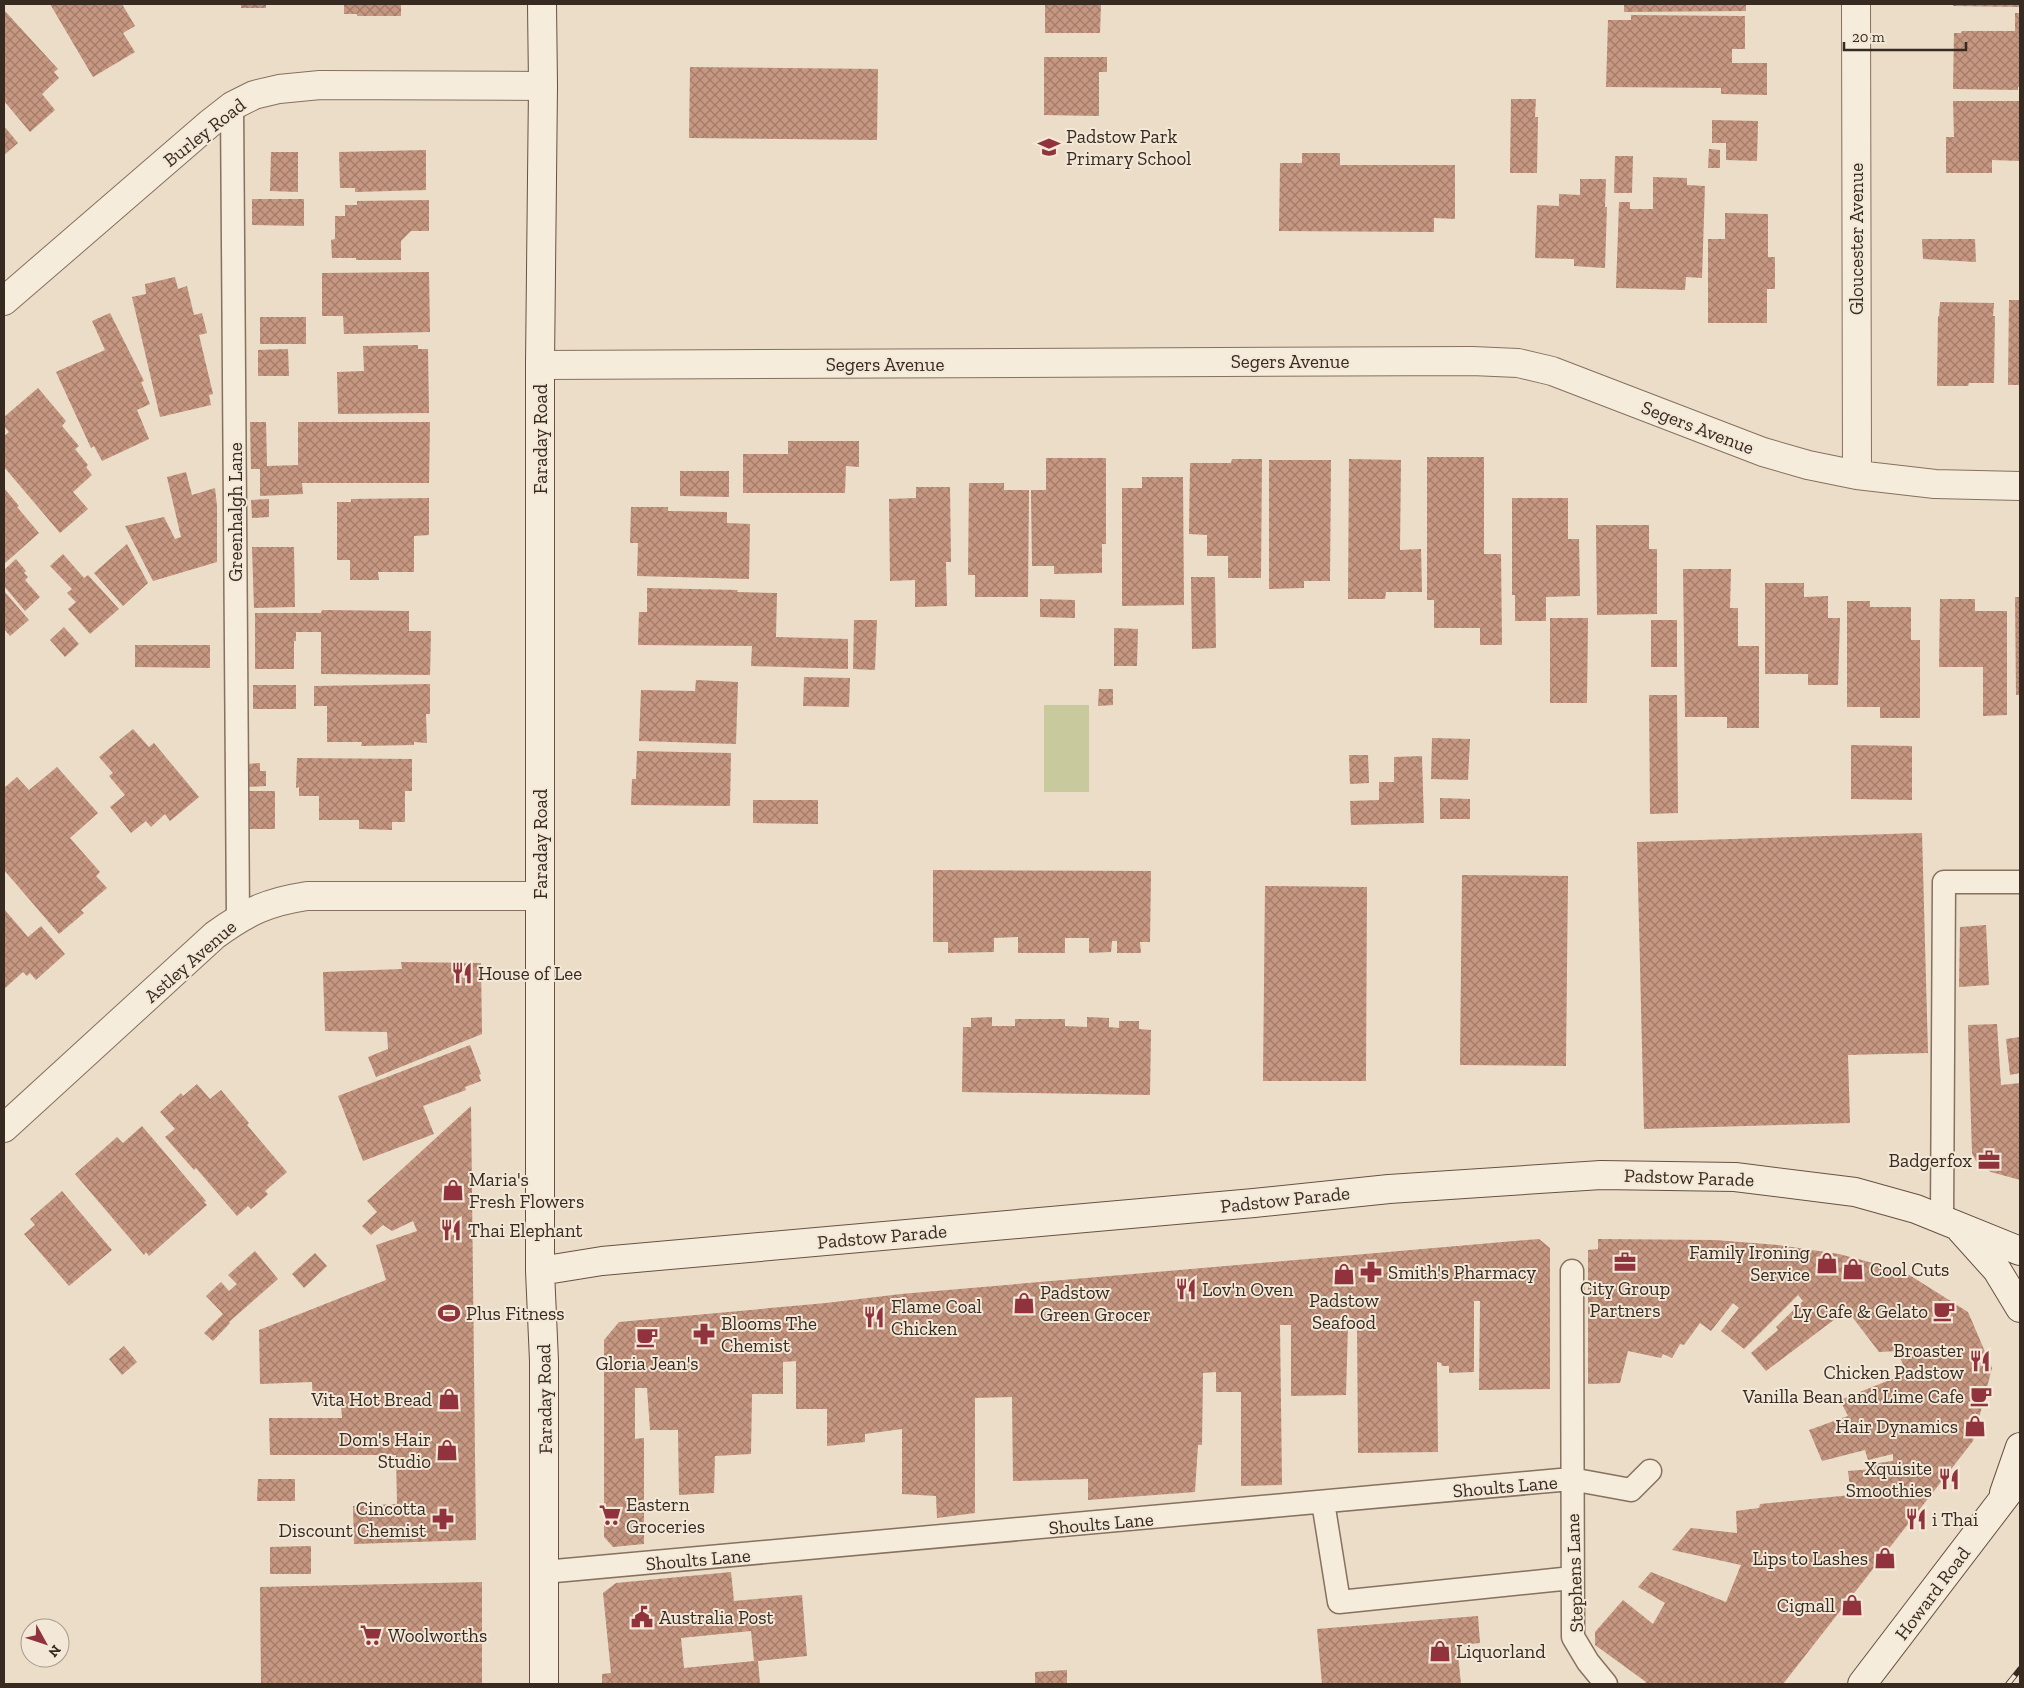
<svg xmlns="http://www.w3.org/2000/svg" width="2024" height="1688" viewBox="0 0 2024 1688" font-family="'Zilla Slab',serif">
	<defs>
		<pattern id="building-cross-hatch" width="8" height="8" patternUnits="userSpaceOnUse" patternTransform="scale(1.25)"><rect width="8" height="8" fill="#c69781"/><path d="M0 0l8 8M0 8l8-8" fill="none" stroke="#a27b69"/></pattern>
	</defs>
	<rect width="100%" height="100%" fill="#ebddc8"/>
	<path fill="#c8c99d" d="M1044,705H1089V792H1044Z"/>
	<path fill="url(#building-cross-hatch)" fill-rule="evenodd" d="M50,4H122L135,26L123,33L135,52L93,77Z
		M241,4H266V8H241Z
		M344,4H401V16H357V14H344Z
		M1045,4H1101L1100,33H1045Z
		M1624,4H1746V11L1624,12Z
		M1953,4H2020V7L1953,6Z
		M4,10L58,69L54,72L59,78L42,94L55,110L30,132L4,101Z
		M2015,13H2020V87H2018V90L1953,89L1954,33H1961L1962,31H2015Z
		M1631,15L1745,16V49H1732V63H1767V95L1721,94V88L1606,87L1608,20H1631Z
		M1044,57H1107V72H1099V116L1044,115Z
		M690,67L878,69L877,140L689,138Z
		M1511,99H1536L1535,117H1538L1537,173H1510Z
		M1953,101H2020V161L1992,160V173H1946V137H1954Z
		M1712,120L1758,121L1757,161L1726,160V143H1712Z
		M4,126L18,143L4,155Z
		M1709,149L1720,150V168H1708Z
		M426,150V190L355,192V188H340L339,152Z
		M271,152H298V192L270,191Z
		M1302,153H1340V165H1455V219L1434,218V232L1279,231L1280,163H1302Z
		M1615,156H1633L1632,193H1614Z
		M1653,177L1687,178V185L1705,186L1702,278L1686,277L1685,290L1616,288L1619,202H1630V209H1653Z
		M1580,179H1606L1605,207H1607L1605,268L1574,266V259L1535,258L1537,205L1559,206V194L1580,195Z
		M252,199H304V226L252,225Z
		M429,200V231H411L401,241V260H356V258H332L331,240L335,239V216H345V205H357V201Z
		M1725,213L1768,214V257H1775V289H1767V323H1708V239H1725Z
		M1922,239H1975L1976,262L1923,259Z
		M429,272L430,332L344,334L343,316H322V273Z
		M175,277L178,289L187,286L194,315L202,313L207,333L199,335L213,394L209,395L211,405L160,417L132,297L146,294L145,284Z
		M2009,300H2020V385H2008Z
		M1940,302L1994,303L1993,316H1995L1994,383H1969L1968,386H1937L1938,316H1939Z
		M110,313L144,381L141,382L150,404L137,410L149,439L102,461L94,446L91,448L56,372L105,350L92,321Z
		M260,317H306V344H260Z
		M418,345V349H428L429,413L338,414L337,372L364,371L363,346Z
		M288,349L289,376H258V350Z
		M38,388L66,421L62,426L79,446L75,449L88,465L86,467L92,475L73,492L88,509L60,533L4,467V436L9,432L4,426V417Z
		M250,422H266L267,466L298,465V422H430L429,483H302L303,494L260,496V469H251Z
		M788,441H859V467L846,466L845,493H743V454H788Z
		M1427,457H1484V554H1501L1502,645H1480V628H1434V600H1427Z
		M1046,458H1106V544H1102V573L1054,574V566H1032L1031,490H1046Z
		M1232,459H1262L1261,578H1228V556H1207V535L1189,534L1190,463H1231Z
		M1349,459L1401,460L1400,550L1421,549L1422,592H1386L1385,599H1348Z
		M1269,460H1331L1330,581H1304V588L1269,589Z
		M680,471H729V497L680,496Z
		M186,472L192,495L215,488L217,506V562L153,581L125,526L164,517L175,539L181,537L167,477Z
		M1142,477H1183L1184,605L1122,606V488H1142Z
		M969,483H1004V490H1029L1028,597H975V575H968Z
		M916,487H950L951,562H946L947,606L915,607V580L890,581L889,499L916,498Z
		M4,488L19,506L17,507L39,533L4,564Z
		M429,498V535L414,536V572H378L379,580H350V560H337V502H351V499Z
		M1512,498H1568V539H1579L1580,596L1546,597V621H1515V595H1512Z
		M269,499V517L252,518L251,500Z
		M631,507H668V511L727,512V523L750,524L749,579L637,576L638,543H630Z
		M1596,525H1649V549H1657V614L1597,615Z
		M127,544L148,583L123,606L94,573Z
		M252,547H294L295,607L254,608Z
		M63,554L84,578L88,575L119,609L90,634L68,609L76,602L67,593L72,589L50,566Z
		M16,559L26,571L24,573L28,577L25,580L40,597L25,611L4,586V570Z
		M1683,569H1731L1730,608H1738V646H1759V728H1727V717H1685Z
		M1191,577H1215L1216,648L1192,649Z
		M1765,583H1804V597L1828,596V618H1840L1838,685H1808V674H1765Z
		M647,588L738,590L737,592L777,593L776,637L848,639V669L751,666L752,646L638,645L639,612H647Z
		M4,591L29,620L10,636L4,629Z
		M2015,597H2020V695H2016Z
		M1040,599L1075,600V618L1040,617Z
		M1940,599H1975V611H2007V715L1983,716V667H1939Z
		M1847,601H1870V607H1911V640H1920V718H1880V707H1847Z
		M322,610L409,611V631H431L430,675L321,674V632H296V641H294V669H255V613H321Z
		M1550,618H1588L1587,703H1550Z
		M854,620H877L875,670L853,669Z
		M1651,620H1677V667H1651Z
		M64,627L79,644L65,657L50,640Z
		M1114,628L1138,629L1137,666H1114Z
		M135,645H210V668L135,667Z
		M804,677L850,678L849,707L803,706Z
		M696,680L738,682L736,744L639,741L641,690L695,691Z
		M430,684V714H426L427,743L414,742V745L361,746L362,742H327V706H314V686Z
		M253,685H296V709H253Z
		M1099,689H1113V705L1098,706Z
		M1649,695H1677L1678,813L1650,814Z
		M133,729L149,747L154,743L199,797L170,821L165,814L151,827L146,821L131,833L110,807L125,795L109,776L113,773L99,757Z
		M1432,738L1470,739L1468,780L1431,779Z
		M1851,745L1912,746V800L1851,799Z
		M637,751L731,753L730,806L631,805L632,779H636Z
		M1349,755H1368L1369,783L1350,784Z
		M1422,756L1424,823L1351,825L1350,801L1379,800V782H1394V757Z
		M297,758L412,759V791H405V822H392V830L359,829V820H319V796H299V787L296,788Z
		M260,763V771H266V786L248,787V764Z
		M57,767L98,813L70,838L100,872L96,876L107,888L81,910L84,913L59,934L4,870V788L17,777L29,790Z
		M248,791H275V829H247Z
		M1440,798L1470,799V819H1440Z
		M753,800H818V824L753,823Z
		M1922,833L1928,1053L1848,1055L1850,1123L1644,1129L1637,842Z
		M933,870L1151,871L1150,942H1140L1141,953H1117V941H1112L1111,952L1089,953V938H1065V953H1018V937L994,938V952L948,953V942H933Z
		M1462,875L1568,876L1566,1066L1460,1065Z
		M1265,886L1367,887L1366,1081H1263Z
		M4,909L28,937L41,926L65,954L36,980L30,973L27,976L23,972L4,989Z
		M1986,925L1989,985L1959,987L1960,927Z
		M401,962L481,963L482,1034L376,1077L368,1057L388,1049L387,1032L325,1031L323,972L402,969Z
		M992,1017V1026H1015V1019H1065V1026L1087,1027V1017L1109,1018V1027L1119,1028V1021H1139V1029L1151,1030L1150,1095L962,1092L963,1027H971V1018Z
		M1997,1024L2001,1085L2020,1083V1180L1991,1172L1982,1167L1976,1161L1972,1153L1968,1025Z
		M2020,1037V1073L2010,1075L2006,1039Z
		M470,1045L481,1074L479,1075L481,1081L465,1087L466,1090L423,1106L434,1134L363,1161L338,1096Z
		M197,1084L210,1099L221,1090L249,1123L247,1125L287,1172L265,1191L268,1194L265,1197L251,1209L248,1206L237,1216L196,1168L194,1170L165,1137L175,1129L160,1112L181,1093L183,1096Z
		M471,1106L476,1540L354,1544L353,1506L397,1504L396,1455H270L269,1418H342L341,1404L313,1403L312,1382L260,1384L259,1330L386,1280L376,1245L417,1231L413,1221L392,1231L383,1225L371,1235L362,1226L377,1212L367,1201Z
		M142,1126L206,1201L204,1202L207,1205L149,1256L146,1252L144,1255L75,1174L117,1137L123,1143Z
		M62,1191L112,1250L69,1286L24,1234L35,1225L30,1219Z
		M1539,1239L1550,1248V1389L1479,1390L1480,1301H1474V1372L1449,1373V1366H1442L1441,1363L1437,1362L1438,1452L1358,1453L1357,1325H1348L1346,1395L1291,1396V1325H1280L1282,1485L1241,1486V1392H1216V1372L1203,1373L1202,1445H1198L1195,1492L1088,1500V1479L1013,1481L1012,1397L975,1398V1513L937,1518L936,1496L902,1494V1429L865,1434V1442L827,1446V1409H796V1361L783,1362V1394H752L751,1454L715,1456L714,1493L679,1495L678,1430H650L647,1388H635V1439L644,1438V1544L613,1547L604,1537V1340L619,1322L826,1303L901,1294Z
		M1598,1239L1715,1240L1778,1245L1839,1254L1903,1271L1968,1312L1992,1368L1973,1441L1783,1684H1644L1646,1682L1595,1645V1632L1623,1600L1653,1624L1665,1603L1638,1587L1651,1572L1726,1602L1741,1565L1672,1550L1691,1528L1737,1533L1736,1511L1759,1508L1760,1504L1851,1495L1848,1471L1872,1469L1871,1464L1893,1461V1454L1868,1460L1865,1450L1822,1461L1809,1430L1848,1416L1840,1400L1907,1373L1897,1351L1879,1352L1847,1310L1766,1371L1751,1353L1778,1330L1776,1327L1803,1301L1798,1295L1744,1349L1721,1331L1739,1308L1733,1303L1711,1331L1700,1323L1684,1345L1680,1344L1672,1358L1663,1354L1661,1358L1628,1351L1620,1383L1588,1384V1250L1598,1249Z
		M255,1251L278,1279L229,1322L230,1323L213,1341L204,1333L223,1314L206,1296L221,1282L229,1291L237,1284L228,1275Z
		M315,1253L327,1266L304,1288L292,1274Z
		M124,1346L137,1362L122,1375L109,1359Z
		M258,1479H295V1501H257Z
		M311,1546V1574H270V1547Z
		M731,1572L734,1601L802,1595L807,1656L758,1661L760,1684H602V1674L611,1673L603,1593L616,1583ZM751,1631L754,1661L684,1668L681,1638Z
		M482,1582V1684H261L260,1587Z
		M1478,1616L1480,1643L1457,1645L1461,1684H1322L1317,1629Z
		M1067,1670V1684H1035V1672Z"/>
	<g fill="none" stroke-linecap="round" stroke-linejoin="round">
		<g stroke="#86705e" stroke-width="25">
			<path id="lane" d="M232,106L238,919
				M1942,1219L1944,882H2020
				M1572,1271L1573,1637L1588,1662L1606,1684
				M1323,1502L1339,1602L1572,1578
				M544,1572L1571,1479L1631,1490L1650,1471"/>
		</g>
		<g stroke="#86705e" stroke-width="30">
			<path id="street" d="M1856,4L1857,475
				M4,301L209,124L232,106L254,95L279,89L320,85L543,86
				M540,365L1472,361L1518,363L1552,371L1763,452L1808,465L1857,475L1935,484L2020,486
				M4,1128L215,935C248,911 268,902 307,896H540"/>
		</g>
		<g stroke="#685142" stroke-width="30">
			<path id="secondary" d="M542,4L543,86L540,365V1271L544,1361V1684
				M1961,1230L1997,1270L2020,1308
				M540,1271L602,1261L1254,1203L1389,1189L1601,1175L1735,1177L1855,1192L1916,1209L2020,1251
				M2004,1493L2020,1447
				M1862,1684L2020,1477"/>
		</g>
		<use href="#lane" stroke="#f6ecdb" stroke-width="22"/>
		<use href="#street" stroke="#f6ecdb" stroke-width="28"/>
		<use href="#secondary" stroke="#f6ecdb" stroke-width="28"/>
		<g stroke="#372a21" stroke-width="5.5">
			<path id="rail" d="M2008,1684L2020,1669"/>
		</g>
		<use href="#rail" stroke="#f3e8d7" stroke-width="4" stroke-dasharray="11" stroke-linecap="butt"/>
	</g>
	<defs>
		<g id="school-bare" transform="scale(1.725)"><path d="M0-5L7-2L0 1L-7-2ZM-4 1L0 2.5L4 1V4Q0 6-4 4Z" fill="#90333d" stroke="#f3e8d7" stroke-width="2.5" paint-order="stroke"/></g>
		<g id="restaurant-bare" transform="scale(1.725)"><path d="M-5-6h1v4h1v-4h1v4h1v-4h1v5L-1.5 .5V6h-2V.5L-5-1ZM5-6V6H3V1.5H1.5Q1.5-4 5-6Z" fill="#90333d" stroke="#f3e8d7" stroke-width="2.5" paint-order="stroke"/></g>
		<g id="office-bare" transform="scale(1.725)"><path d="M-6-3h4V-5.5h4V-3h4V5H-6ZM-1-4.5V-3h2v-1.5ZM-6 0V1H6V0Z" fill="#90333d" stroke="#f3e8d7" stroke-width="2.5" paint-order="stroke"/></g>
		<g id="shop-bare" transform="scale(1.725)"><path d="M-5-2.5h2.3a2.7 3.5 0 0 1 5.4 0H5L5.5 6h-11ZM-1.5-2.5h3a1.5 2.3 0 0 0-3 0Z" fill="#90333d" stroke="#f3e8d7" stroke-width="2.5" paint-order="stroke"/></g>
		<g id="pharmacy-bare" transform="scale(1.725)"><path d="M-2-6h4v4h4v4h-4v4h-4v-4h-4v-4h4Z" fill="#90333d" stroke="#f3e8d7" stroke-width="2.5" paint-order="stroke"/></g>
		<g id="cafe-bare" transform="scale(1.725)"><path d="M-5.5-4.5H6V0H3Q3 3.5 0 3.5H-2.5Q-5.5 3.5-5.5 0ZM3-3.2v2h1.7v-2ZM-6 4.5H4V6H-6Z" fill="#90333d" stroke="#f3e8d7" stroke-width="2.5" paint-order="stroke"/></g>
		<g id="stadium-bare" transform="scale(1.725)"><path d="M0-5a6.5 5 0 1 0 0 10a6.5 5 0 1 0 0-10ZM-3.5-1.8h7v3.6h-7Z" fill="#90333d" stroke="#f3e8d7" stroke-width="2.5" paint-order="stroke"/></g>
		<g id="supermarket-bare" transform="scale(1.725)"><path d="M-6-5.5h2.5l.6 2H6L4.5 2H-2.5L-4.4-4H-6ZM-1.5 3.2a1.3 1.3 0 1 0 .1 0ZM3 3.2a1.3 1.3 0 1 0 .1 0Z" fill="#90333d" stroke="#f3e8d7" stroke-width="2.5" paint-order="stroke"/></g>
		<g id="civic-bare" transform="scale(1.725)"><path d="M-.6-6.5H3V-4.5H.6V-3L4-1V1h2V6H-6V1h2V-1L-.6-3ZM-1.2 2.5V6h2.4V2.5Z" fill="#90333d" stroke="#f3e8d7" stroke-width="2.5" paint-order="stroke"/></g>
	</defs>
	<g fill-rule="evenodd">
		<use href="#school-bare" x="1049" y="147"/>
		<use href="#restaurant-bare" x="462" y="973"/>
		<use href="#office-bare" x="1989" y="1160"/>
		<use href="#shop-bare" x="453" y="1190"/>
		<use href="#restaurant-bare" x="451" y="1230"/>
		<use href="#office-bare" x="1625" y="1262"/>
		<use href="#shop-bare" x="1827" y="1263"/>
		<use href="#shop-bare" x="1853" y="1269"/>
		<use href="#pharmacy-bare" x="1371" y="1272"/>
		<use href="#shop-bare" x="1344" y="1274"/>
		<use href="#restaurant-bare" x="1186" y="1289"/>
		<use href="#shop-bare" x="1024" y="1303"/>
		<use href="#cafe-bare" x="1944" y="1311"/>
		<use href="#stadium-bare" x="449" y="1313"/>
		<use href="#restaurant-bare" x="874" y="1317"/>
		<use href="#pharmacy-bare" x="704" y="1334"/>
		<use href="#cafe-bare" x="647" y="1337"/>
		<use href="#restaurant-bare" x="1980" y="1361"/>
		<use href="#cafe-bare" x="1981" y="1396"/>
		<use href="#shop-bare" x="449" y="1399"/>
		<use href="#shop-bare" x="1975" y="1426"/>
		<use href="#shop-bare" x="447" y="1450"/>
		<use href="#restaurant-bare" x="1949" y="1479"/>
		<use href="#supermarket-bare" x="610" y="1515"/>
		<use href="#pharmacy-bare" x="443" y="1519"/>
		<use href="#restaurant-bare" x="1916" y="1519"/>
		<use href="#shop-bare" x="1885" y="1558"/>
		<use href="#shop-bare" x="1852" y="1605"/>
		<use href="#civic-bare" x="642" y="1617"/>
		<use href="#supermarket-bare" x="371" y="1635"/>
		<use href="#shop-bare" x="1440" y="1651"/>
	</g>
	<g text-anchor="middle" stroke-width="4" stroke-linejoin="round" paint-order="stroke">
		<g font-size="19" fill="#372a21" stroke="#f3e8d7">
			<text transform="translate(204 132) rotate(-38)" y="7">Burley Road</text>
			<text transform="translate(1856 239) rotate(-90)" y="7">Gloucester Avenue</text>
			<text x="1290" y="368">Segers Avenue</text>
			<text x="885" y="371">Segers Avenue</text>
			<text transform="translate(1698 427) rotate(21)" y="7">Segers Avenue</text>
			<text transform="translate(540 439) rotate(-90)" y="7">Faraday Road</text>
			<text transform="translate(235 512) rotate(-90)" y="7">Greenhalgh Lane</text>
			<text transform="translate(540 844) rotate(-90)" y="7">Faraday Road</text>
			<text transform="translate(190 961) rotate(-41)" y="7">Astley Avenue</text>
			<text transform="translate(1689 1177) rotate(2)" y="7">Padstow Parade</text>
			<text transform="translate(1285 1199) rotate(-6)" y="7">Padstow Parade</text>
			<text transform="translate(882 1236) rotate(-5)" y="7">Padstow Parade</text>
			<text transform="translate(544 1399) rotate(-91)" y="7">Faraday Road</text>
			<text transform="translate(1505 1486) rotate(-5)" y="7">Shoults Lane</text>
			<text transform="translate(1101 1523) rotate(-5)" y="7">Shoults Lane</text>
			<text transform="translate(698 1559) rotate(-5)" y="7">Shoults Lane</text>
			<text transform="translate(1574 1573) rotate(-92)" y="7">Stephens Lane</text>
			<text transform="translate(1932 1593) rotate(-53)" y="7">Howard Road</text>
		</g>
		<g font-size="19" fill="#372a21" stroke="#f3e8d7" text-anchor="start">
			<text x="1066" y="143">Padstow Park<tspan x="1066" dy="22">Primary School</tspan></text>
			<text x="478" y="980">House of Lee</text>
			<text x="1972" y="1167" text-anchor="end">Badgerfox</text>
			<text x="469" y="1186">Maria's<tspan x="469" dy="22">Fresh Flowers</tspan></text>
			<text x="468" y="1237">Thai Elephant</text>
			<text x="1810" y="1259" text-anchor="end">Family Ironing<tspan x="1810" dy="22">Service</tspan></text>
			<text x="1870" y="1276">Cool Cuts</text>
			<text x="1388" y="1279">Smith's Pharmacy</text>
			<text x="1625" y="1295" text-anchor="middle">City Group<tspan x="1625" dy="22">Partners</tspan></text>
			<text x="1202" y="1296">Lov'n Oven</text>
			<text x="1040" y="1299">Padstow<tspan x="1040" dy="22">Green Grocer</tspan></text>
			<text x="1344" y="1307" text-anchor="middle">Padstow<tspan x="1344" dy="22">Seafood</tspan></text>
			<text x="891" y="1313">Flame Coal<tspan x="891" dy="22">Chicken</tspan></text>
			<text x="1928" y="1318" text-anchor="end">Ly Cafe &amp; Gelato</text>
			<text x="466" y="1320">Plus Fitness</text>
			<text x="721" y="1330">Blooms The<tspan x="721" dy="22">Chemist</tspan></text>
			<text x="1964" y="1357" text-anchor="end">Broaster<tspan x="1964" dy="22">Chicken Padstow</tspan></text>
			<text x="647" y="1370" text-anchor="middle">Gloria Jean's</text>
			<text x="1964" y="1403" text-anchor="end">Vanilla Bean and Lime Cafe</text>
			<text x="432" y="1406" text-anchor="end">Vita Hot Bread</text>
			<text x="1958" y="1433" text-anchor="end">Hair Dynamics</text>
			<text x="431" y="1446" text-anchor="end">Dom's Hair<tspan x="431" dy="22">Studio</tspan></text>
			<text x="1932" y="1475" text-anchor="end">Xquisite<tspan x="1932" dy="22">Smoothies</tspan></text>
			<text x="626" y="1511">Eastern<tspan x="626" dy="22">Groceries</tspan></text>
			<text x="426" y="1515" text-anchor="end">Cincotta<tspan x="426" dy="22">Discount Chemist</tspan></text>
			<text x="1932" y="1526">i Thai</text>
			<text x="1868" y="1565" text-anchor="end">Lips to Lashes</text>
			<text x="1835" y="1612" text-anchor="end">Cignall</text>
			<text x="659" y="1624">Australia Post</text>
			<text x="388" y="1642">Woolworths</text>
			<text x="1456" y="1658">Liquorland</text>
		</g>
	</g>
	<rect width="2024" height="1688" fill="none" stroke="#372a21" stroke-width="10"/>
	<g transform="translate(45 1643) rotate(130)"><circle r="24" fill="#f3e8d7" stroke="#a89c8e"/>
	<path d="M0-4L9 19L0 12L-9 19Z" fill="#90333d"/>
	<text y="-8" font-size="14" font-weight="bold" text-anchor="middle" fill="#372a21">N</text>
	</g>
	<path d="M1844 42v8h122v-8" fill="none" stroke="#372a21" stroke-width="2.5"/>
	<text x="1852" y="42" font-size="15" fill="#372a21" stroke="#f3e8d7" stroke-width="4" paint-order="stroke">20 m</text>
</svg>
